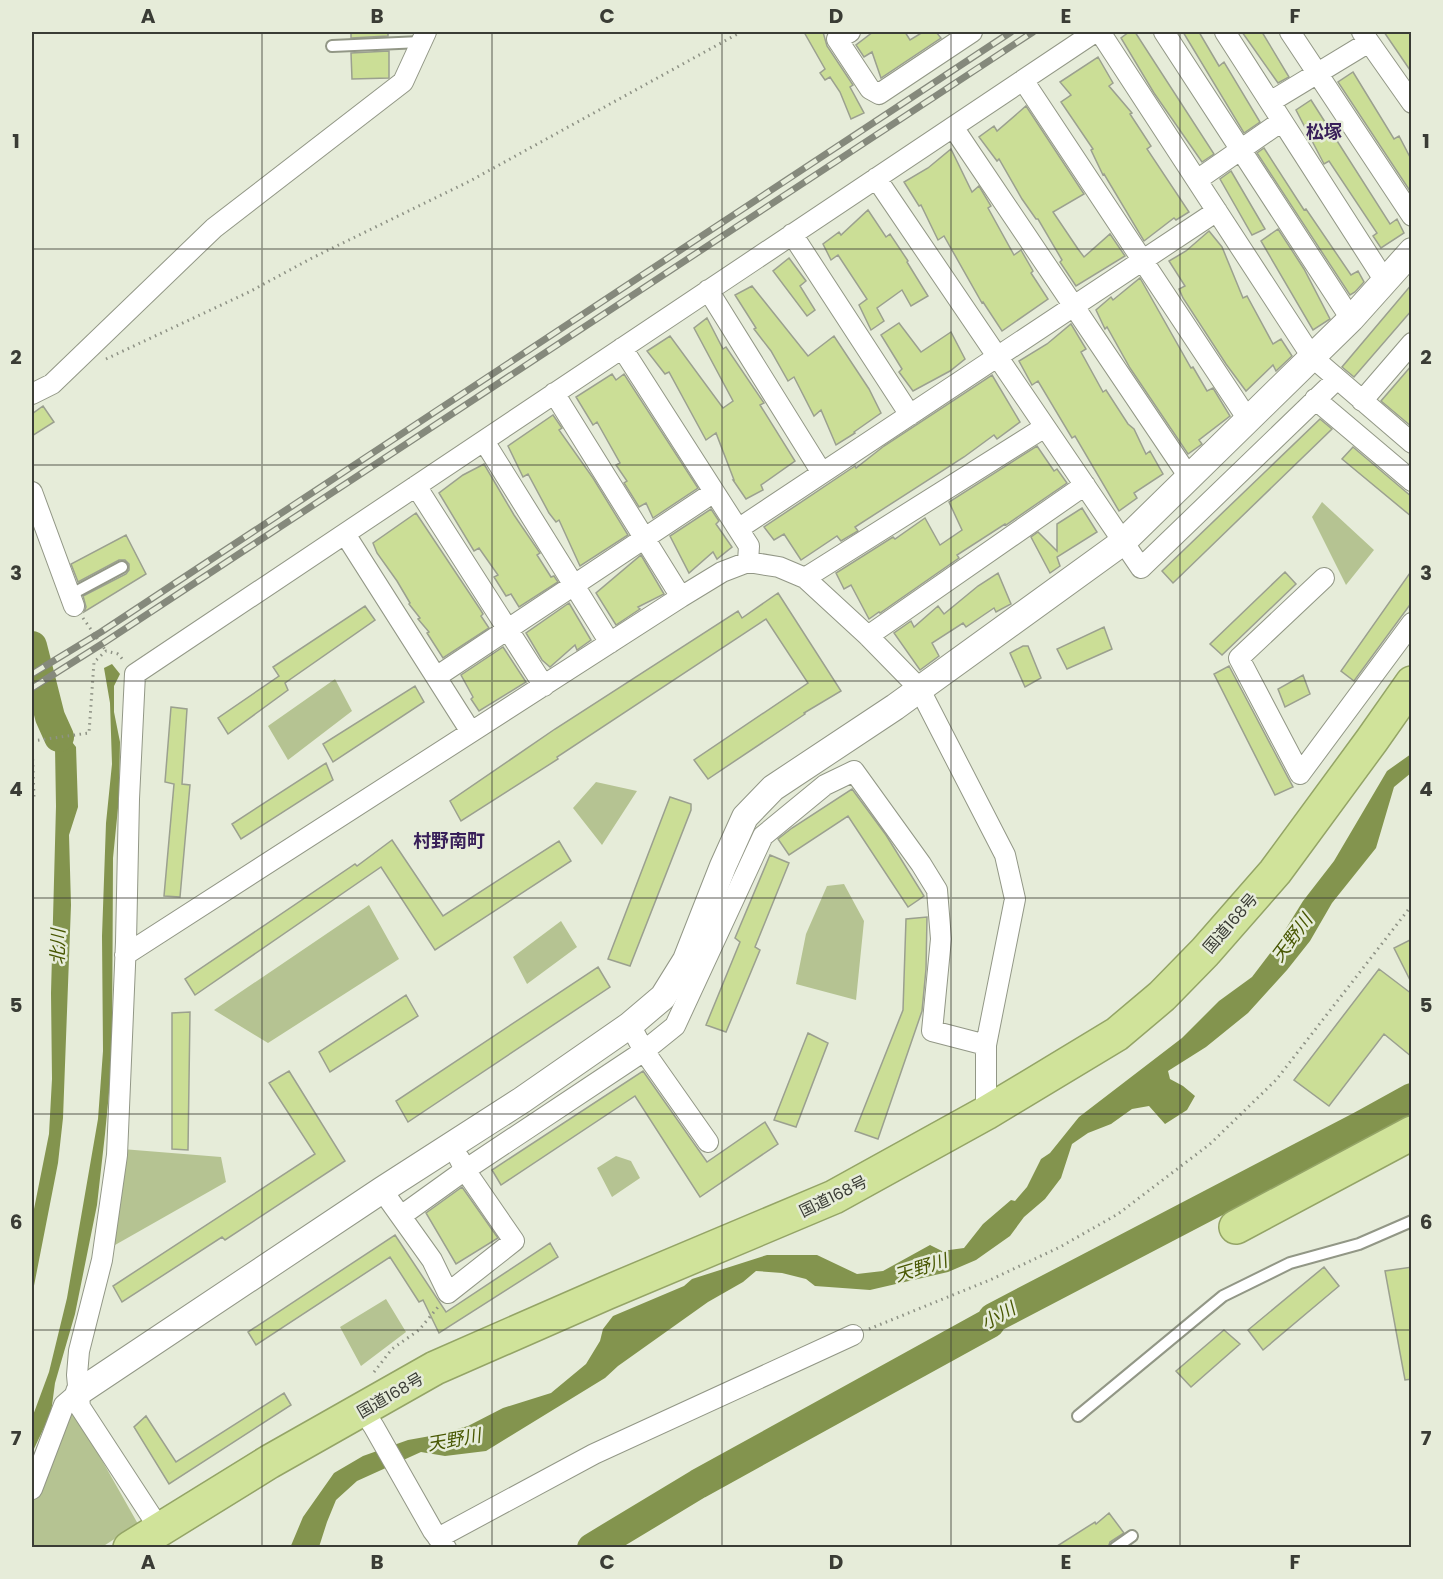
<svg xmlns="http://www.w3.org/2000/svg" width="1443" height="1579" viewBox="0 0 1443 1579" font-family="Poppins,'Noto Sans JP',sans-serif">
	<rect width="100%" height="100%" fill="#e6ecd9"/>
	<path fill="#b5c392" d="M1322,502L1374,550L1346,585L1312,517Z
		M335,679L352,711L288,760L268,726Z
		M596,782L637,791L602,845L573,808Z
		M844,884L864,921L856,1000L796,984L806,934L827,886Z
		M369,905L399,959L268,1043L214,1010Z
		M561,921L577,947L527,984L513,957Z
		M122,1149L221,1157L226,1182L108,1249Z
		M616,1156L631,1161L640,1178L612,1197L597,1168Z
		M386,1299L406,1332L361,1366L340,1327Z
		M73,1409L138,1524L102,1547L32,1548V1497Z"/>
	<path fill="#83944e" d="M112,664L120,674L114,686V712L120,742L119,798L113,858L112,1062L105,1134L97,1205L75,1314L55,1383L51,1413L32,1453V1418L49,1372L67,1298L98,1119L103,1051L102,936L106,823L112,764L110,703L104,668Z
		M52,698L58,724L76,747L78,807L69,835L71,905L63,1118L58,1163L32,1296V1219L49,1134L52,1079L51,993L56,806L55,747L47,727L41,701Z
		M1411,754V773L1394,787L1376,848L1332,903L1310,941L1287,970L1248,1013L1206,1047L1168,1071L1170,1079L1183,1086L1195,1096L1187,1110L1165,1124L1149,1106L1132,1109L1111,1124L1088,1133L1072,1144L1061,1178L1045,1199L1024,1217L1010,1236L976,1260L948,1272L870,1290L815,1286L806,1279L782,1273L756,1271L743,1282L708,1302L618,1366L605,1378L486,1451L445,1456L421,1452L357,1481L336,1500L327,1522L319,1547L290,1548L303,1517L334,1473L363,1456L408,1440L436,1435L468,1426L503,1408L551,1393L586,1364L600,1341L603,1329L613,1316L684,1286L692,1279L767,1255H817L857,1274L883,1271L930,1245L942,1251L964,1248L983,1224L1011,1200L1015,1201L1027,1187L1041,1159L1050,1153L1079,1117L1182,1038L1219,1001L1252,977L1274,948L1303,901L1334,861L1387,771Z"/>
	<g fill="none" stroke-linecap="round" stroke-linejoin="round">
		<path stroke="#83944e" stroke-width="30" d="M32,646L50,717L59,737
			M592,1548L698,1484L990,1323L993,1318L1361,1126L1412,1098"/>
	</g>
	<path fill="#cbde96" stroke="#9ba08f" stroke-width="1.5" d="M351,32H388V36L351,38Z
		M804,32H823L827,46L853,85L850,87L864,113L851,119L840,92L830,77L825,80L820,73L825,69Z
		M873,32H905L910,40L923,32H936L941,38L881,78L872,52L864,57L856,45Z
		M1129,32H1135L1214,154L1202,162L1154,93L1121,38Z
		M1183,32H1199L1219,66L1224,62L1260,122L1244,133Z
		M1242,32H1262L1289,77L1278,83Z
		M1384,32H1412V73Z
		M389,51V78L352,79L351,53Z
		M1098,57L1113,83L1109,86L1132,113L1130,114L1151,146L1147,149L1189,212L1176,220L1174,218L1144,241L1104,174L1103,175L1091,150L1093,149L1061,102L1071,95L1060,82Z
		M1353,72L1394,139L1399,136L1412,161V194L1338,82Z
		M1311,100L1390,224L1397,219L1404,233L1381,248L1373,236L1377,233L1329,161L1324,164L1323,162L1296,110Z
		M1026,106L1084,194L1053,212L1078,249L1084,257L1110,234L1125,256L1076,286L1060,262L1062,260L1038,219H1036L1022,199L999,159L997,161L979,137L994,126L997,131Z
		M1264,148L1304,210L1306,209L1351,275L1358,271L1364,282L1355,292L1350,295L1257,153Z
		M951,149L972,192L979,186L991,206L988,208L1014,255L1021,250L1033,271L1031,273L1048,299L1002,331L983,302L982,303L944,236L938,240L921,205L919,206L904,182L928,168Z
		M1231,171L1265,229L1252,235L1220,179Z
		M868,210L886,237L890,234L908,261L907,262L928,296L911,306L902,290L877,308L884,321L871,330L859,305L867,299L838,255L831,260L823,244L839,232L841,235Z
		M1278,229L1304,269L1330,319L1313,330L1261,241Z
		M1209,231L1222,247L1243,298L1247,296L1273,344L1281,339L1292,356L1276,371L1273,365L1246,391L1226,364L1183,298L1179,289L1185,286L1169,261L1186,251Z
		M789,258L806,281L800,286L815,310L807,316L773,271Z
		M1140,278L1191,368L1193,367L1207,391L1213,388L1230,416L1199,440L1202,444L1188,454L1130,368L1107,327L1105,329L1096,310L1111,297L1113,300Z
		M1412,284V310L1354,377L1342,367Z
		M752,286L808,356L834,336L869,389L881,413L854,432L855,433L836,445L821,410L814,416L794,377L788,381L771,351L754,329L756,328L735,295Z
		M707,318L723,349L726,347L764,403L760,405L795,461L761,485L763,490L746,499L733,480H734L716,433L706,440L669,372L665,374L647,351L670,336L723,408L733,401L694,328Z
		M899,323L921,352L951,332L965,359L950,371L913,391L899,372L902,369L881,335Z
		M1071,324L1086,349L1081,352L1103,392L1106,390L1128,424L1134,429L1146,454L1150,451L1163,474L1134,493L1137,498L1119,511L1075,436L1072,438L1038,381L1032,385L1019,361L1047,344Z
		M1412,365V427L1381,401Z
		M612,374L616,380L624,374L698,488L653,518L646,503L639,507L624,483L627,481L616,465L620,463L597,422L593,425L576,397Z
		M992,375L1020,422L997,439L994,435L964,457L855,527L858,531L841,541L837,536L801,560L784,534L774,540L764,527L855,466L856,468L884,446Z
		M43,406L54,422L32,436V414Z
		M553,415L562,428L559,430L593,478L628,535L580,566L559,520L556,522L549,513L528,474L523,477L508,446Z
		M1320,419L1332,429L1173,583L1162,571Z
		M1037,446L1054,471L1057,469L1067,483L1006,525L1005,524L957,555L959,558L880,613L879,612L869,619L851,585L844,589L836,573L893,537L895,539L925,518L940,545L962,530L949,502Z
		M1353,447L1412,497V517L1342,459Z
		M484,464L514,515L540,553L537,555L551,577L554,576L558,582L519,607L511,594L506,596L494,577L498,575L479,548L474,551L439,493L463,475Z
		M1082,508L1097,532L1057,557L1060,566L1050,573L1031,537L1038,532L1057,551V524Z
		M711,509L719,521L716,524L732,547L717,559L713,552L689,573L670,536Z
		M416,513L480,609L483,614L481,616L489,628L443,658L427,633L429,632L418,619L420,618L409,604L410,603L397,581L377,553L373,543Z
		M126,535L146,574L84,612L86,607L83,596L126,574L129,570V564L125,560H119L78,582L71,564Z
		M641,555L664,594L638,607L640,609L616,625L596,593Z
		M1412,570V602L1354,681L1341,671Z
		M1285,572L1296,584L1222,655L1210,644Z
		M998,573L1011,604L996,612L994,608L966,627L963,623L932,643L939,656L920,670L894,633L911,621L914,627L938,606L944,614L978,586Z
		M778,593L841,691L804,713L805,714L708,779L694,760L808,683L766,619L557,757L558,759L461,821L450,801L555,729L738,611L742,618Z
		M569,603L591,640L577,650L575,645L550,667L542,660L526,633Z
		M365,606L375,620L285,683L288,690L228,734L218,718L279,676L273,667Z
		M1104,627L1112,649L1067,669L1057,649Z
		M1023,646H1028L1041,678L1025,687L1010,653Z
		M503,647L526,682L479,711L471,699L473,697L461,675Z
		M1229,666L1293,787L1275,795L1214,674Z
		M1303,675L1310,694L1285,707L1278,689Z
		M415,686L424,702L333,762L323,744Z
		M171,707L187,709L182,784L190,785L180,897L164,896L174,784L165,782Z
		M326,763L333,780L241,839L232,824Z
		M852,789L886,835L924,896L908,907L848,816L789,855L778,839L792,828Z
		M670,797L691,804V810L630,966L608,959Z
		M392,840L443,916L559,841L571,861L435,950L381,867L195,995L185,979L355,864L357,866Z
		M770,855L789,863L755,947L760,950L726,1032L706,1025L740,942L735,938Z
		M927,917L926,969L922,1011L878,1139L855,1131L903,1010L906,919Z
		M1412,939V984L1394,948Z
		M598,967L610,987L408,1122L396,1101Z
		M1379,969L1412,994V1057L1384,1034L1329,1106L1294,1080Z
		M406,995L418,1016L330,1072L319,1052Z
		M190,1012L188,1150L172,1149V1013Z
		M808,1033L828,1043L796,1127L774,1120Z
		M289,1071L345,1161L225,1240L222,1237L122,1302L113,1286L315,1154L269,1083Z
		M643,1071L707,1162L765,1122L778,1144L700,1197L635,1096L501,1185L492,1170Z
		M462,1187L498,1238L456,1264L426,1213Z
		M395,1235L446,1312L550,1243L558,1257L439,1333L423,1300L419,1302L390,1257L256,1345L248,1332Z
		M1324,1267L1339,1286L1263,1350L1248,1330Z
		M1412,1267V1379L1405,1380L1385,1271Z
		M1224,1330L1240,1344L1191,1387L1176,1371Z
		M284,1393L291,1405L169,1484L134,1427L146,1416L176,1462Z
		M1109,1513L1124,1533L1110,1542L1108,1548H1054L1095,1522L1096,1524Z"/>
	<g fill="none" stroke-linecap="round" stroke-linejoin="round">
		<g stroke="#929786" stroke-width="14">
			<path id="service" d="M332,46L421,42
				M70,595L122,567
				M1078,1416L1223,1296L1290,1263L1359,1244L1412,1221
				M1115,1548L1132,1536"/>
		</g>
		<g stroke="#929786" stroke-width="22">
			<path id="minor" d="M850,32L837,39L870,89L879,94L972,32
				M1100,32L1312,357L1412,443
				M1164,32L1351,319
				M1225,32L1385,281
				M1290,32L1412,216
				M1362,32L1412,103
				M1023,80L1249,421
				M1270,102L1369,42
				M953,127L1189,477
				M876,178L1141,568L1336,380
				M1197,180L1282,121
				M792,234L910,415
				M708,290L822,473
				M622,348L749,546L748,562
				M554,393L681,597
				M32,394L52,384L214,228L403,82L426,32
				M1315,399L1412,481
				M1362,401L1412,343
				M484,441L610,643
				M416,486L544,686
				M32,492L74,606
				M738,529L1217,211
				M345,534L471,732
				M805,578L1045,427
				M1324,578L1239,658L1300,774L1412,623
				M868,636L1085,485
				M436,677L714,492
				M125,955L681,597L722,572L748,562L779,567L805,578L868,636L919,688L1005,855L1015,899L986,1045V1113
				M630,1025L644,1051L675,1026L763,836L825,785L854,771L921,864L937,890L941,939L932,1031L986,1045
				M459,1158L465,1170L644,1051L708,1142
				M382,1190L432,1260L448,1293L514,1241L465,1170L401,1216
				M363,1410L374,1427L433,1531L446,1548
				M32,1489L64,1405L79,1392
				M159,1528L80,1407L77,1375L79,1351L102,1260L117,1155L126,942L129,799L135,674L1095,32
				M438,1538L594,1454L853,1335"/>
		</g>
		<g stroke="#929786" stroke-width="28">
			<path id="tertiary" d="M79,1392L382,1190L522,1100L630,1025L663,997L686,960L723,866L745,817L773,788L895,707L1123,542L1351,319L1412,251"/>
		</g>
		<g stroke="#94a466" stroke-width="36">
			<path id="trunk" d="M1236,1227L1412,1133
				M130,1548L269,1462L435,1368L606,1293L834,1197L986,1113L1117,1034L1162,996L1205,952L1275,872L1372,740L1412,683"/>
		</g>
		<path stroke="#8e9285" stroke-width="3" stroke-dasharray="1.5 4.5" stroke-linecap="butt" d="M106,359L249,292L312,258L470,181L741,32
			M83,618L106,651
			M32,741L89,733L94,662L106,651L118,654L124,661
			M32,802L34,798L32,741
			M869,1329L990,1280L1060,1247L1118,1214L1210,1144L1276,1080L1412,905
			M374,1372L392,1349L419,1330L438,1307"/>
		<use href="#service" stroke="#fff" stroke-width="10"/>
		<use href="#minor" stroke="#fff" stroke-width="20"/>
		<use href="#tertiary" stroke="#fff" stroke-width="26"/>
		<use href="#trunk" stroke="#d0e39a" stroke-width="33"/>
		<g stroke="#85897c" stroke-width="7">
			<path id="rail" d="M32,674L101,632L1011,32
				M32,688L105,642L1033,32"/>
		</g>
		<use href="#rail" stroke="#e6ecd9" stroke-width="4.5" stroke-dasharray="14" stroke-linecap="butt"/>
	</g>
	<path fill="none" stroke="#3a3c35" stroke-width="1.5" stroke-opacity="0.55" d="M262,32V1548M492,32V1548M722,32V1548M951,32V1548M1180,32V1548M32,249H1412M32,465H1412M32,681H1412M32,898H1412M32,1114H1412M32,1330H1412"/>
	<g text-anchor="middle" stroke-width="5" stroke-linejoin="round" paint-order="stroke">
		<g font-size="16" fill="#3a3c35" stroke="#e6ecd9">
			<text transform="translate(1230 923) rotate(-49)" y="6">国道168号</text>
			<text transform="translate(833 1196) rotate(-26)" y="6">国道168号</text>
			<text transform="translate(390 1395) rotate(-30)" y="6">国道168号</text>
		</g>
		<g font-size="18" font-weight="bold" fill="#381f59" stroke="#e6ecd9">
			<text x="1324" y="138">松塚</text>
			<text x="449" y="847">村野南町</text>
		</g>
		<g font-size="18" font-style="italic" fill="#485702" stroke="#e6ecd9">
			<text transform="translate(1292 938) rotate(-53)" y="6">天野川</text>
			<text transform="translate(58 947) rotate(-89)" y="6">北川</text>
			<text transform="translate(921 1268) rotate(-17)" y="6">天野川</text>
			<text transform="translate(998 1316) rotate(-29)" y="6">小川</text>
			<text transform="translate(454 1440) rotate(-10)" y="6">天野川</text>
		</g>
	</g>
	<rect width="1443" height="1579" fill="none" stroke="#e6ecd9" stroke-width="66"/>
	<rect x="33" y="33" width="1377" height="1513" fill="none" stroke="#3a3c35" stroke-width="2"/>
	<g font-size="20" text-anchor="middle" font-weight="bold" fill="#3a3c35">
		<text x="148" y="23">A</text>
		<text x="377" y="23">B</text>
		<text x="607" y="23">C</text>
		<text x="836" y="23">D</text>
		<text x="1066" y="23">E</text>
		<text x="1295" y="23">F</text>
		<text x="16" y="148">1</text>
		<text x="1426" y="148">1</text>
		<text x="16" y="364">2</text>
		<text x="1426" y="364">2</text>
		<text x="16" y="580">3</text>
		<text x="1426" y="580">3</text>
		<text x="16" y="796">4</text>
		<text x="1426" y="796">4</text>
		<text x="16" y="1012">5</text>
		<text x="1426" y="1012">5</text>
		<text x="16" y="1229">6</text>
		<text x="1426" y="1229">6</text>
		<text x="16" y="1445">7</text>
		<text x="1426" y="1445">7</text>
		<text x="148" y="1569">A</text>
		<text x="377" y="1569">B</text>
		<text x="607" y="1569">C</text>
		<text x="836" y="1569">D</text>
		<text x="1066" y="1569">E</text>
		<text x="1295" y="1569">F</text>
	</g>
</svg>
